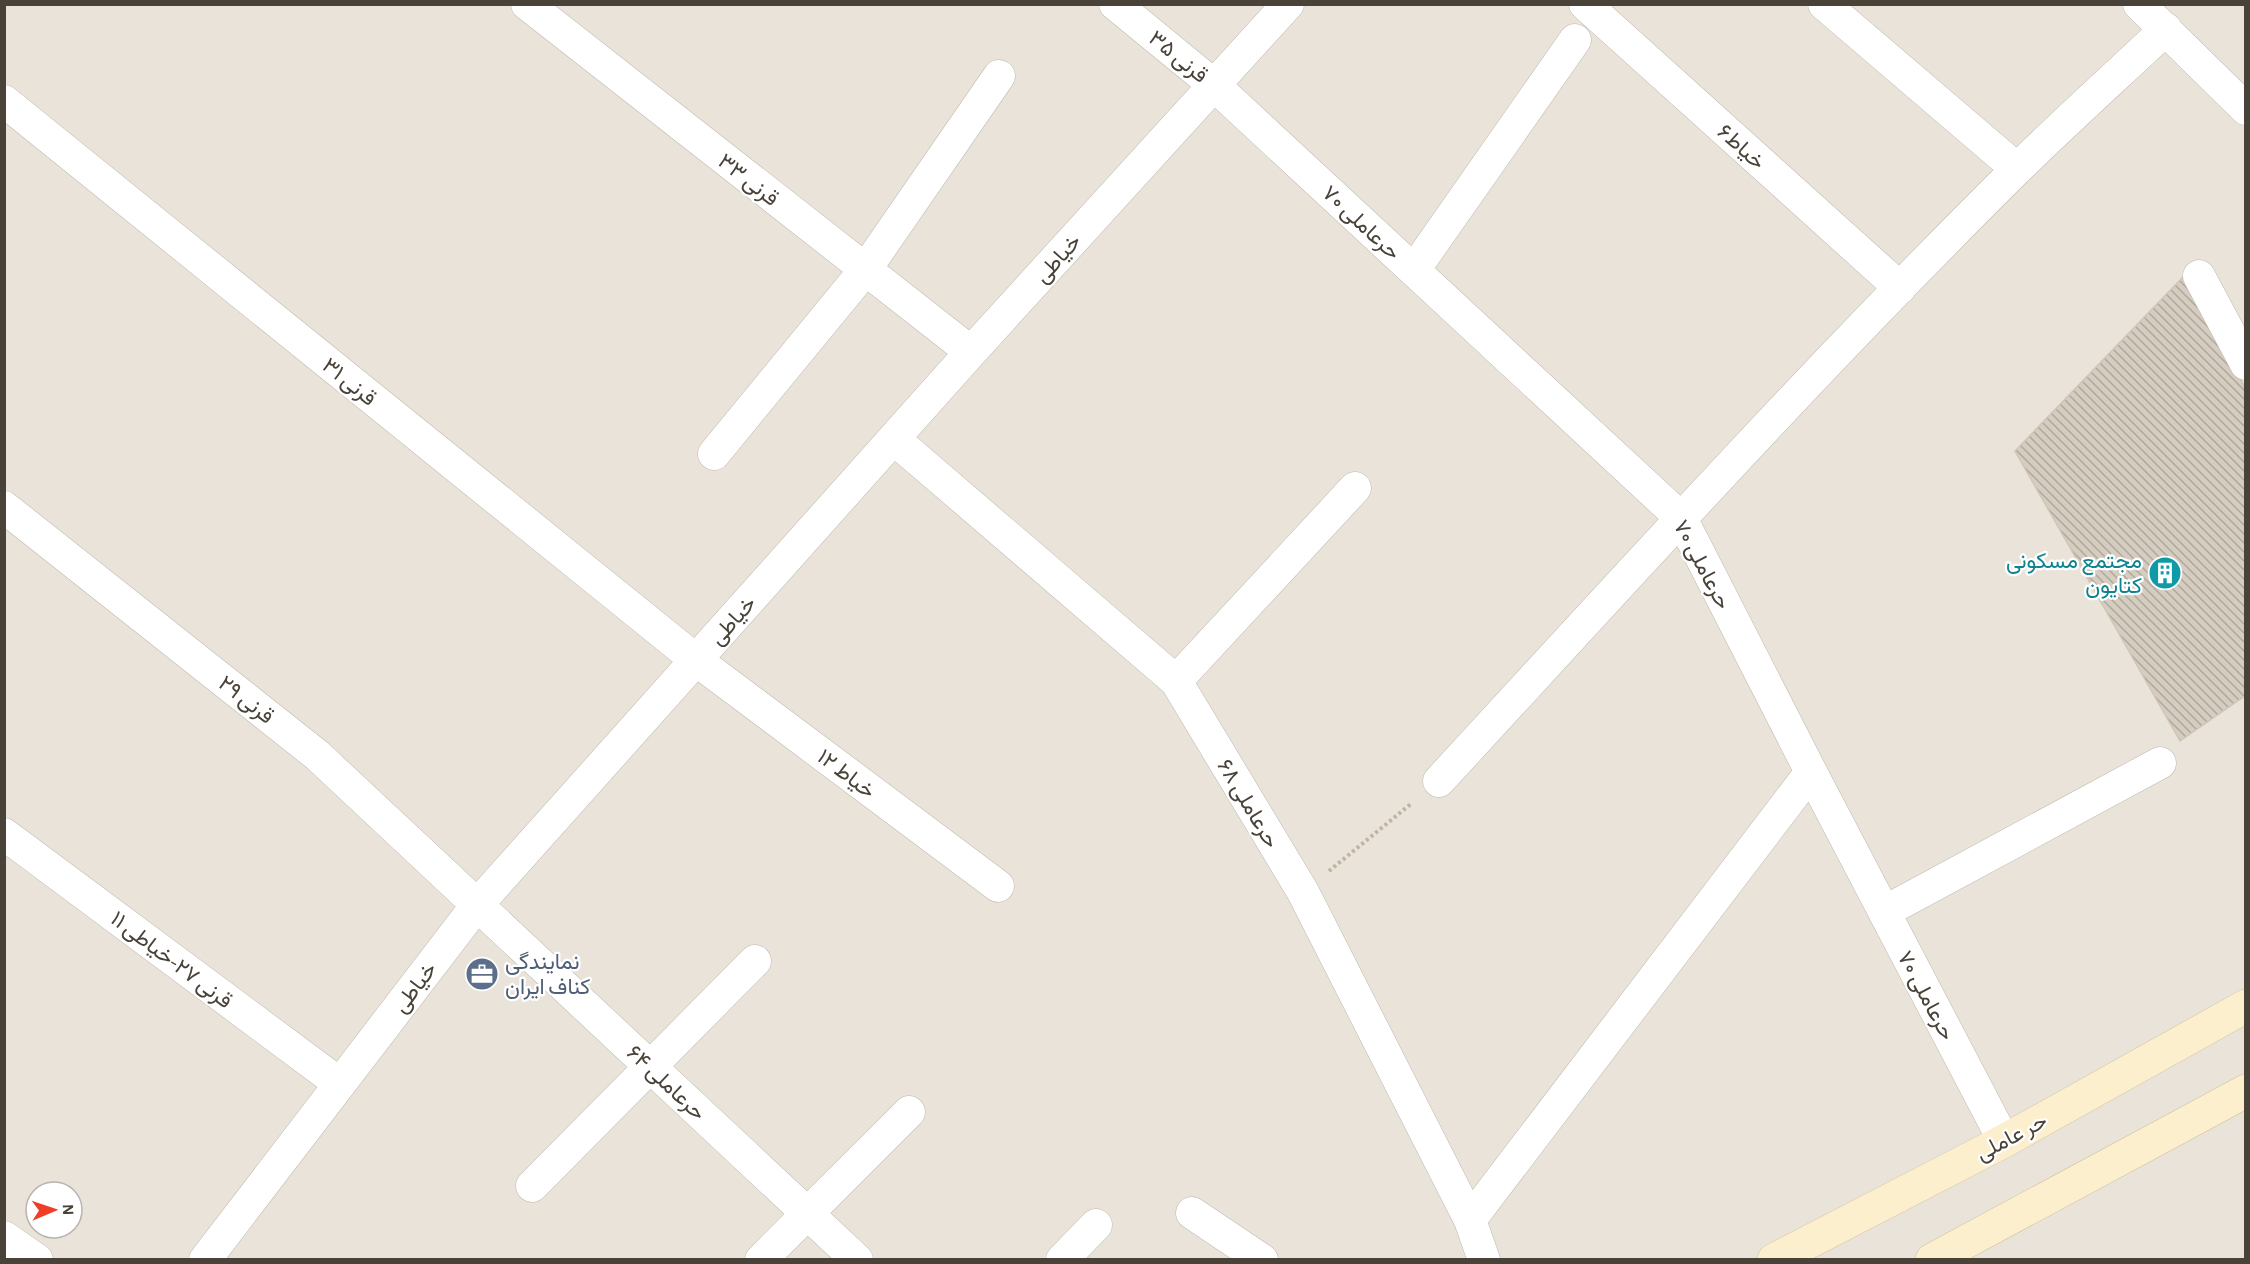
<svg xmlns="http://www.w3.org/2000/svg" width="2250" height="1264" viewBox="0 0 2250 1264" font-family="'Alegreya Sans',Vazirmatn,sans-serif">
	<defs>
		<pattern id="building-back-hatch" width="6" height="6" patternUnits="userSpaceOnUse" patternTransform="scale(1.5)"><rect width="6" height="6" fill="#d6cdc1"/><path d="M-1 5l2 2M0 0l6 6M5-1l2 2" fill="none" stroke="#b0a89e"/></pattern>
	</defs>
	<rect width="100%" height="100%" fill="#f5f2ec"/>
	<path fill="#e9e3da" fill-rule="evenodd" d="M5,5H2245V1259L5,1260ZM36,1192H72V1228H36Z"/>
	<path fill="url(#building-back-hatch)" stroke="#d1c5b5" stroke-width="1.5" d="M2183,277L2246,389V695L2180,741L2015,451Z"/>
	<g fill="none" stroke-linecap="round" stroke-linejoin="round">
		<g stroke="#c0b9ae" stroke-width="33">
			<path id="minor" d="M527,4L971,352
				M1115,4L1215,86L1681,518L1811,772L2004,1141
				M1585,4L1900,288
				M1824,4L2017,169
				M2139,4L2246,109
				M4,101L696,660L998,886
				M1414,270L1575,40
				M2199,276L2246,364
				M894,439L1176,681L1303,892L1470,1220L1484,1260
				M714,454L865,270L999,76
				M4,507L317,755L857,1260
				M1176,681L1355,488
				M1439,781C1629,575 1817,367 2016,170C2065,122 2116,76 2166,29
				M4,834L340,1084
				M1884,912L2160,763
				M532,1186L755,961
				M1192,1213L1262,1260
				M1470,1220L1811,772
				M4,1237L37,1260
				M205,1260L477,905L971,352L1288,4
				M761,1260L909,1112
				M1062,1260L1096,1225"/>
		</g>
		<g stroke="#d2c29d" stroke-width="34">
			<path id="secondary" d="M1774,1260L2004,1141L2246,1006
				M1932,1260L2246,1091"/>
		</g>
		<path stroke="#c2b4a0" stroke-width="4" stroke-dasharray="3 3" stroke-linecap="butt" d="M1329,871L1412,803"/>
		<use href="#minor" stroke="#fff" stroke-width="32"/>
		<use href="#secondary" stroke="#fcefce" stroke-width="33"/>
	</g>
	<defs>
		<g id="building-disc" transform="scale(1.725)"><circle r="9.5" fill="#0f9aa8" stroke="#fff"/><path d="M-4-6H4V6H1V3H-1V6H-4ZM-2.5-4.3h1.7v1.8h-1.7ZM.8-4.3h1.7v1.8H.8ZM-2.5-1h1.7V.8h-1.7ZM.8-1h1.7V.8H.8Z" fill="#fff"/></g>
		<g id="office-disc" transform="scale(1.725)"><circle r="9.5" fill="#5c6f8a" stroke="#fff"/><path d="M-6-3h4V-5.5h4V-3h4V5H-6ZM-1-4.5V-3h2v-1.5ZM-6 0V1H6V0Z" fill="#fff"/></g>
	</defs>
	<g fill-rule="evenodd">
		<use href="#building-disc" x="2165" y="573"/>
		<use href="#office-disc" x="482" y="974"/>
	</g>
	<g text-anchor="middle" stroke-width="4.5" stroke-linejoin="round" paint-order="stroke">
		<g font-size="22" fill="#494239" stroke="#fff">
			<text transform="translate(1179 56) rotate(39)" y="8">قرنی ۳۵</text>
			<text transform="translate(1742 146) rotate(42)" y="8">خیاط۶</text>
			<text transform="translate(749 179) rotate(38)" y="8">قرنی ۳۳</text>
			<text transform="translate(1362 222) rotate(43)" y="8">حرعاملی ۷۰</text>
			<text transform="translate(1057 258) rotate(-48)" y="8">خیاطی</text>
			<text transform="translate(350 381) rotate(39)" y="8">قرنی ۳۱</text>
			<text transform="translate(1703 564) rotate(62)" y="8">حرعاملی ۷۰</text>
			<text transform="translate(732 620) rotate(-48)" y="8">خیاطی</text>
			<text transform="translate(247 699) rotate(38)" y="8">قرنی ۲۹</text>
			<text transform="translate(847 773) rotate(37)" y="8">خیاط ۱۲</text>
			<text transform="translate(1249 803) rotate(59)" y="8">حرعاملی ۶۸</text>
			<text transform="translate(172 959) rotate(37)" y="8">قرنی ۲۷-خیاطی ۱۱</text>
			<text transform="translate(414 987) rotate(-53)" y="8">خیاطی</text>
			<text transform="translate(1927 995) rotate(62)" y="8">حرعاملی ۷۰</text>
			<text transform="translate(667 1082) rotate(43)" y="8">حرعاملی ۶۴</text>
			<text transform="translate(2011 1136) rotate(-28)" y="8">حر عاملی</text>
		</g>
		<g font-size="22" fill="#0d838f" stroke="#fff" text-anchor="end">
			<text x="2142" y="568">مجتمع مسکونی<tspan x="2142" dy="25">کتایون</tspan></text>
		</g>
		<g font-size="22" fill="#4e5e75" stroke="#fff" text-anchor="start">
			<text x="505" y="969">نمایندگی<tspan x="505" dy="25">کناف ایران</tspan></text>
		</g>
	</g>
	<rect width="2250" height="1264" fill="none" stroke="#494239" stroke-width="12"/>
	<g transform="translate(54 1210) rotate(88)"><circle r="28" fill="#ffffff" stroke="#b6b3b0" stroke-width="1.5"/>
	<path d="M0-4.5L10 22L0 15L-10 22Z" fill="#f03d28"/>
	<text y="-9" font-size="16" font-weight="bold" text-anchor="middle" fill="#494239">N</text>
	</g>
</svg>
